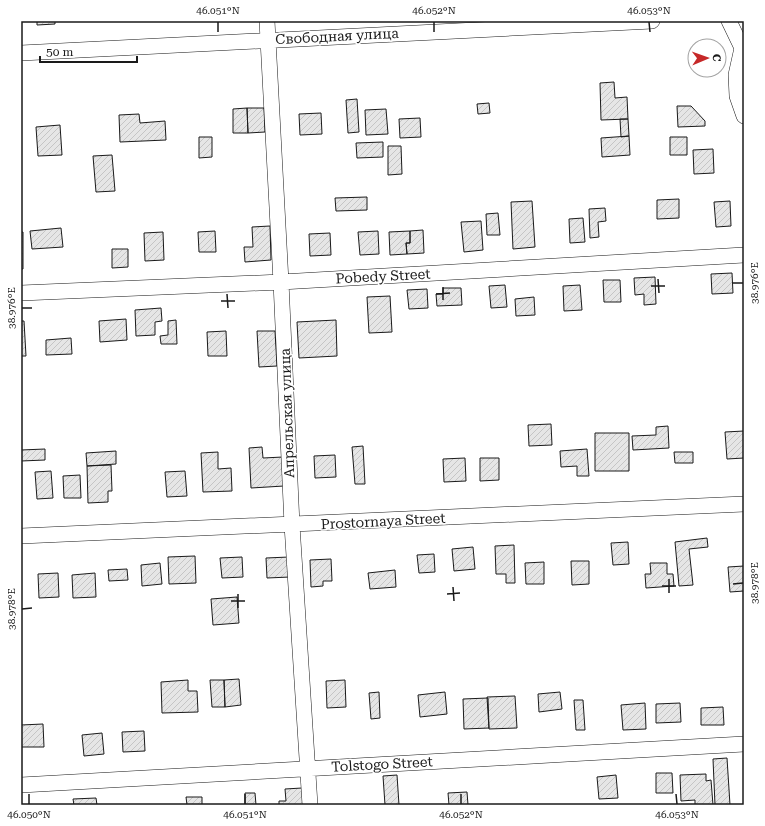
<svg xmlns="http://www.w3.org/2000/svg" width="765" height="826" viewBox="0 0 765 826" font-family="'Roboto Serif',serif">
	<defs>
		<pattern id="building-hatch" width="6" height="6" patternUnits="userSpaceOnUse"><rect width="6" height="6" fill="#e6e6e6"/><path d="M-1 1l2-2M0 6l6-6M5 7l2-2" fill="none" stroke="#c5c5c5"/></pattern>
	</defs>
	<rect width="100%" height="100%" fill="#fff"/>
	<path fill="url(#building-hatch)" stroke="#1a1a1a" d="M37,21H55V24L37,25Z
		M614,82L615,98L627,97L628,119L601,120L600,83Z
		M357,99L359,132L348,133L346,100Z
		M489,103L490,113L478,114L477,104Z
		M677,106H691L705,121V126L678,127Z
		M247,108H264L265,132L248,133Z
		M247,108L248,133H233V109Z
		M386,109L388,134L366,135L365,110Z
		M321,113L322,134L300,135L299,114Z
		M139,114L140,123L165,121L166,140L120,142L119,115Z
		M420,118L421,137L400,138L399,119Z
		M620,119H628L629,136L621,137Z
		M60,125L62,155L38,156L36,127Z
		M629,136L630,155L602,157L601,138Z
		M199,137H212V157L199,158Z
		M670,137H687V155H670Z
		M383,142V157L357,158L356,143Z
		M388,146H401L402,174L388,175Z
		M713,149L714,173L694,174L693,150Z
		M112,155L115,191L96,192L93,156Z
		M367,197V210L336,211L335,198Z
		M679,199V218L657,219V200Z
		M532,201L535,247L513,249L511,202Z
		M730,201L731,226L716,227L714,202Z
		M605,208L606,221L598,222L599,237L590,238L589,209Z
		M498,213L500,235H487L486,214Z
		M583,218L585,242L570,243L569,219Z
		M481,221L483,250L464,252L461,222Z
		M270,226L271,260L245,262L244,247H253L252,227Z
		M61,228L63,247L32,249L30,231Z
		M423,230L424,253L407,254L406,243H410V231Z
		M215,231L216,252H199L198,232Z
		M378,231L379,254L360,255L358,232Z
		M410,231V243H406L407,254L390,255L389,232Z
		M21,232H23V269H21Z
		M163,232L164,260L145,261L144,233Z
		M330,233L331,255L310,256L309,234Z
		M112,249H128V267L112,268Z
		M732,273L733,293L712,294L711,274Z
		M655,277L656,304L644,305V294L635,295L634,278Z
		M603,280H620L621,302H604Z
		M505,285L507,307L491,308L489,286Z
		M580,285L582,310L564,311L563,286Z
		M443,288H461L462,305L437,306L436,294H443Z
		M427,289L428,308L409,309L407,290Z
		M390,296L392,332L369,333L367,297Z
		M534,297L535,315L516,316L515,299Z
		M161,308L162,321L155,322V335L136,336L135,310Z
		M126,319L127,340L100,342L99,321Z
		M176,320L177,344H161L160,336L168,335V321Z
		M336,320L337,356L299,358L297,322Z
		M21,321H24L26,356H21Z
		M226,331L227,356H208L207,332Z
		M257,331H275L277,366L259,367Z
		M71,338L72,354L46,355V340Z
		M551,424L552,445L529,446L528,425Z
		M668,426L669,448L633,450L632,436L656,435V427Z
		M744,431V458L727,459L725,432Z
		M595,433H629V471H595Z
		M363,446L365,484H355L352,447Z
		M262,447L263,458L283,457L284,486L251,488L249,448Z
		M45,449V460L21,461V450Z
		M587,449L589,476H577V466L561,467L560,451Z
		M116,451V464L87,466L86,453Z
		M218,452V469L231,468L232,491L203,492L201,453Z
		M674,452H693V463H675Z
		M335,455L336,477L315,478L314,456Z
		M465,458L466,481L444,482L443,459Z
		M480,458H499V480L480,481Z
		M111,465L112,491H108V502L88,503L87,466Z
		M51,471L53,498L37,499L35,472Z
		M185,471L187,496L167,497L165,472Z
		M80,475L81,498H64L63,476Z
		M707,538L708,547L689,549L693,585L679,586L675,542Z
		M628,542L629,564L613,565L611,543Z
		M514,545L515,583H506V574H496L495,546Z
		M473,547L475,569L454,571L452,549Z
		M434,554L435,572L419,573L417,555Z
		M195,556L196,583L169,584L168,557Z
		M242,557L243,577L222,578L220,558Z
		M289,557L290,577L267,578L266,558Z
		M331,559L332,581H323V586L311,587L310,560Z
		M571,561H589V584L572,585Z
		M544,562V584H526L525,563Z
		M160,563L162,584L142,586L141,565Z
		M650,563H667V574H673L674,586L646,588L645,574H651Z
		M744,566V591L730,592L728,567Z
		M127,569L128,580L109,581L108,570Z
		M395,570L396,587L370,589L368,573Z
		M58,573L59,597L39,598L38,574Z
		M95,573L96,597L73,598L72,575Z
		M237,597L239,623L213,625L211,599Z
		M239,679L241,705L225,707L224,680Z
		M188,680V691H197L198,712L162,713L161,682Z
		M210,680H224L225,707H212Z
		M345,680L346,707L327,708L326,681Z
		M379,692L380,718L371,719L369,693Z
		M445,692L447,714L420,717L418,695Z
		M560,692L562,709L539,712L538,694Z
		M515,696L517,728L489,729L487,697Z
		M488,698L489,728L464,729L463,699Z
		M574,700H583L585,730H576Z
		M645,703L646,729L623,730L621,705Z
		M680,703L681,722L656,723V704Z
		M723,707L724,725H701V708Z
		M43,724L44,747H21V725Z
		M144,731L145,751L123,752L122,732Z
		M102,733L104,754L84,756L82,735Z
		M727,758L730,805H715L713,759Z
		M656,773H672L673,793H656Z
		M706,774V781L711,780L713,805H695V800L681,801L680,775Z
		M397,775L399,805H385L383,776Z
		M616,775L618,798L599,799L597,777Z
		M302,788L303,805H279V801H286L285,789Z
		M467,792L468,805H449L448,793Z
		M245,793H255L256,805H245Z
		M186,797H202V805H187Z
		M96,798L97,805H74L73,799Z"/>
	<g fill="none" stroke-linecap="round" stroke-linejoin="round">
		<g stroke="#1a1a1a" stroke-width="16">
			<path id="minor" d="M267,21L281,282L292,525L310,805
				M729,21L742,48L736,75L737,96L744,116
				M21,53L652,21
				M21,293L281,282L744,255
				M21,536L744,504
				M21,785L744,744"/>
		</g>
		<use href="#minor" stroke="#fff" stroke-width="15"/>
	</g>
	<path fill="none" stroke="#1a1a1a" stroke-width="1.5" d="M218,22V32M434,22V32M649,22L650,32M658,279L659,293M733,283H743M651,286H665M443,287V300M227,294L228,308M436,294L450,293M221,301H235M22,308H32M669,579V593M733,584L743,583M662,586H676M453,587L454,601M238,594V608M447,594L460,593M231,601H245M22,609L32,608M29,794V804M245,794V804M461,794V804M676,794L677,804"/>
	<g text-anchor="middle" stroke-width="3" stroke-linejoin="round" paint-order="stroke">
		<g font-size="14" fill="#1a1a1a" stroke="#fff">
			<text transform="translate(337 36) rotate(-3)" y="5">Свободная улица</text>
			<text transform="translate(383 276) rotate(-3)" y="5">Pobedy Street</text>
			<text transform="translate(287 413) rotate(-92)" y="5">Апрельская улица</text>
			<text transform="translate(383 521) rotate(-3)" y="5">Prostornaya Street</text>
			<text transform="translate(382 764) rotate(-3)" y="5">Tolstogo Street</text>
		</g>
	</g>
	<rect width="765" height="826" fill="none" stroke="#ffffff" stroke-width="44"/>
	<g transform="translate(707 58) rotate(88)"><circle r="19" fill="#ffffff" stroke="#a3a3a3"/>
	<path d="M0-3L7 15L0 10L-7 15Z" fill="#c62828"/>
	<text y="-6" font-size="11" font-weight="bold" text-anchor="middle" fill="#1a1a1a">С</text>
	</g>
	<path d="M40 56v6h97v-6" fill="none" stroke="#1a1a1a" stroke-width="2"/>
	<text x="46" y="56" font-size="12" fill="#1a1a1a" stroke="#ffffff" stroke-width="3" paint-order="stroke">50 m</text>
	<rect x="22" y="22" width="721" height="782" fill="none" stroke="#1a1a1a" stroke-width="1.5"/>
	<g font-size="10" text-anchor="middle" fill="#1a1a1a">
		<text x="218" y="14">46.051°N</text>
		<text x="434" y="14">46.052°N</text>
		<text x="649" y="14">46.053°N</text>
		<text transform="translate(754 283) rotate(-90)" y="4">38.976°E</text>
		<text transform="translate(11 308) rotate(-90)" y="4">38.976°E</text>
		<text transform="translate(754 583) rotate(-90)" y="4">38.978°E</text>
		<text transform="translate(11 609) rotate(-90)" y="4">38.978°E</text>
		<text x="29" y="818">46.050°N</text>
		<text x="245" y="818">46.051°N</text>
		<text x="461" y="818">46.052°N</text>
		<text x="677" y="818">46.053°N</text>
	</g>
</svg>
